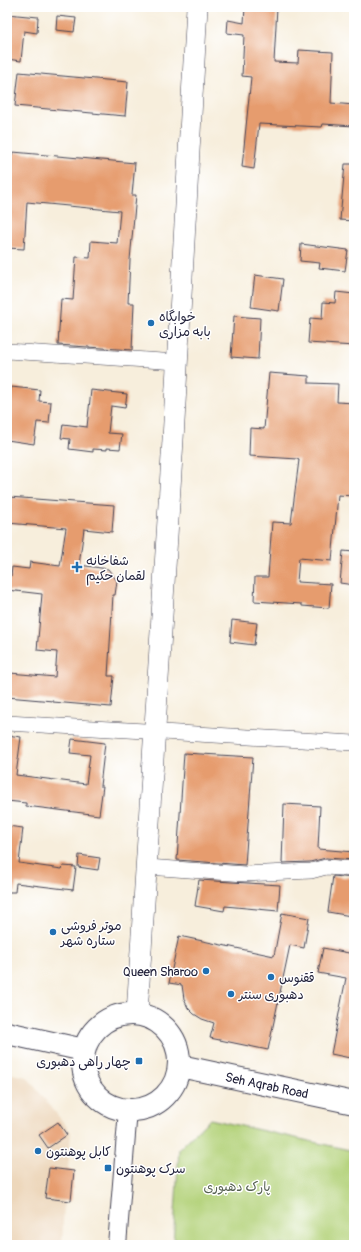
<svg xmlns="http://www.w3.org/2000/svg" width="361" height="1252" viewBox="0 0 361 1252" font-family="Pangolin,'Playpen Sans Arabic',sans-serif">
	<rect width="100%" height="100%" fill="#fff"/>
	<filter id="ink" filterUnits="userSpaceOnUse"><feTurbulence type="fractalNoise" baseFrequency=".025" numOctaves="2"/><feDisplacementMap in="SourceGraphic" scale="8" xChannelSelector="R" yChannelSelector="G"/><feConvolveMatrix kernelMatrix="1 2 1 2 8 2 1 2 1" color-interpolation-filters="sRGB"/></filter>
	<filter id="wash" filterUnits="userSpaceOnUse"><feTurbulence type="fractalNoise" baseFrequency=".012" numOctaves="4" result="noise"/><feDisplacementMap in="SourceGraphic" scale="16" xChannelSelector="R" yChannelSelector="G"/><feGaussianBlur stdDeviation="0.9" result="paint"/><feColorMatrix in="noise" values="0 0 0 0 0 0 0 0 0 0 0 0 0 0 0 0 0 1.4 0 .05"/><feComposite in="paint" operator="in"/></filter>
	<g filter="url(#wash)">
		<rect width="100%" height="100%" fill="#f7eedc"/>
		<path fill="#edd7bb" d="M7,1073L27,1077L71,1132L68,1170L74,1171L71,1201H64L62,1245H7Z"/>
		<path fill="#b3d279" stroke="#6a7a5a" d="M210,1119L354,1151V1245H173L179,1149Z"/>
		<g id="blocks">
			<path fill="#e69c6e" d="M245,7H277L274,62L298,63L299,50L333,52L331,103L354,105V126L323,124L322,127L259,124L254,169L242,167L251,77L242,76L244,35L227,33L228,20L244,23Z
				M7,14L38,17L37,33L24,31L21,61L7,59L8,30H7Z
				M57,16L76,18L74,32L56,30Z
				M19,72L128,82L125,116L15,106Z
				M13,152L135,163L132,195H136L130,260L128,303H134L132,350L58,345L61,299L73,300L76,257L90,258L91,241L117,243L120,211L27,202L24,249L7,248V154L12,155Z
				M345,164H354V203L353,221L340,220Z
				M301,244L348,250L345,271L319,268L320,263L300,261Z
				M255,275L283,279L279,311L251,307Z
				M336,292L354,294V346L308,343L310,318L322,319L323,302L335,303Z
				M234,316L260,318L258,359L231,357Z
				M269,373L309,376V383L338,384L337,402L354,403V496L338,495L332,561L299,558L297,582L331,584L329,608L302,606V604L254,601L255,577H268L272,522L291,523L299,460H298V459L249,456L250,428L264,429Z
				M11,387L40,390L39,401L51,402L49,423L37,422L34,444L7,440V423Z
				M91,390L127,394L125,408L111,406L108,433L122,434L120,449L107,448V450L93,449V452L69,449L70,439L61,438L63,424L87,427Z
				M9,497L114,505L112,532L84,529L79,565L108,569L117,581L115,595H113L108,676H114L111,707L53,702V701L7,697V683L9,684L10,673L55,677L57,652L37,650L42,594L7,590V575L11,576L12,567L29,569L30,562L60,566L66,528L7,523Z
				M343,551L354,552V585L340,583Z
				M232,620L257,623L254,645L230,642Z
				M7,735L21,737L16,775L86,784L90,755L70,753L72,739L105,743L100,786H103L99,815L26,806V803L7,801Z
				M184,753L253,757L245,865L177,860Z
				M284,804L320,806L318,849L354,852V860L326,858L310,862L282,863Z
				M7,826L23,828L19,863L62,869L63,866L76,867L73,890L16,883L15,892H7Z
				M79,855L100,858L98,870L78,867Z
				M333,876L354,878V895L351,916L328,912Z
				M199,880L280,885L278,911L225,906L224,911L195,906Z
				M282,913L309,918L304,948L290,945L268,1050L210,1038L214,1023L202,1019L194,1014L188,1008L184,999L182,985L169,983L179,936L274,956Z
				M323,948L354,954V1040L350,1058L331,1054L346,978L318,973Z
				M58,1122L67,1135L48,1148L39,1135Z
				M49,1168L74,1171L71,1201L45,1198Z"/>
		</g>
	</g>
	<g filter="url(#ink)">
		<use href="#blocks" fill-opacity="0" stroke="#424153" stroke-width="1"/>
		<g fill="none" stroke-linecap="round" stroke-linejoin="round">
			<g stroke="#424153" stroke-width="16">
				<path id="minor" d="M7,351L178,362
					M7,723L354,743
					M147,867L245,874L311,871L326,867L354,869"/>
			</g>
			<g stroke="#424153" stroke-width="20">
				<path id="tertiary" d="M117,1245L128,1110"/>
			</g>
			<g stroke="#424153" stroke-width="22">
				<path id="secondary" d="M137,1014C160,678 179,343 197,7"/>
			</g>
			<g stroke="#424153" stroke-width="24">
				<path id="trunk" d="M83 1062a48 48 0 1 1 96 0a48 48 0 1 1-96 0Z
					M7,1033L84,1050
					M180,1066L354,1103"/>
			</g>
			<use href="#minor" stroke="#fff" stroke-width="15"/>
			<use href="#tertiary" stroke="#fff" stroke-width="18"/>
			<use href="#secondary" stroke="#fff" stroke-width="21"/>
			<use href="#trunk" stroke="#fff" stroke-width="22"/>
		</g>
	</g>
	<g fill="#1f6fb2" stroke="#fff" stroke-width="1.5">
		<circle cx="151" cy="323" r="4"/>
		<path d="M75 561h4v4h4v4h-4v4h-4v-4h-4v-4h4z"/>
		<circle cx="53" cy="932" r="4"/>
		<circle cx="206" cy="971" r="4"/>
		<circle cx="271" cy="977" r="4"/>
		<circle cx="231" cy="994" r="4"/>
		<rect x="135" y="1057" width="8" height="8" rx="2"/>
		<circle cx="38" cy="1151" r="4"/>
		<rect x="104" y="1164" width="8" height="8" rx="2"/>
	</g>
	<g text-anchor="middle" stroke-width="3" stroke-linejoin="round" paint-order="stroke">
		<g font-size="13" fill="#22223b" stroke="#fff" text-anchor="start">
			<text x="159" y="321">خوابگاه<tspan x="159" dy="15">بابه مزاری</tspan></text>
			<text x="86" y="565">شفاخانه<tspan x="86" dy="15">لقمان حکیم</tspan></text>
			<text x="61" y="930">موتر فروشی<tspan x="61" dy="15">ستاره شهر</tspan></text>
			<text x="198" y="976" text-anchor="end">Queen Sharoo</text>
			<text x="279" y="982">ققنوس</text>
			<text x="239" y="999">دهبوری سنتر</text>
			<text x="131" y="1066" text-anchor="end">چهار راهی دهبوری</text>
			<text x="46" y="1156">کابل پوهنتون</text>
			<text x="116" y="1173">سرک پوهنتون</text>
		</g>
		<g font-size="13" fill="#22223b" stroke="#fff">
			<text transform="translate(267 1085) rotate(12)" y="5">Seh Aqrab Road</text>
		</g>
		<g font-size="13" fill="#556051" stroke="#fff">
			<text x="237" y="1191">پارک دهبوری</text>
		</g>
	</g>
	<rect width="361" height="1252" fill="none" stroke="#fff" stroke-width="24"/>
</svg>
